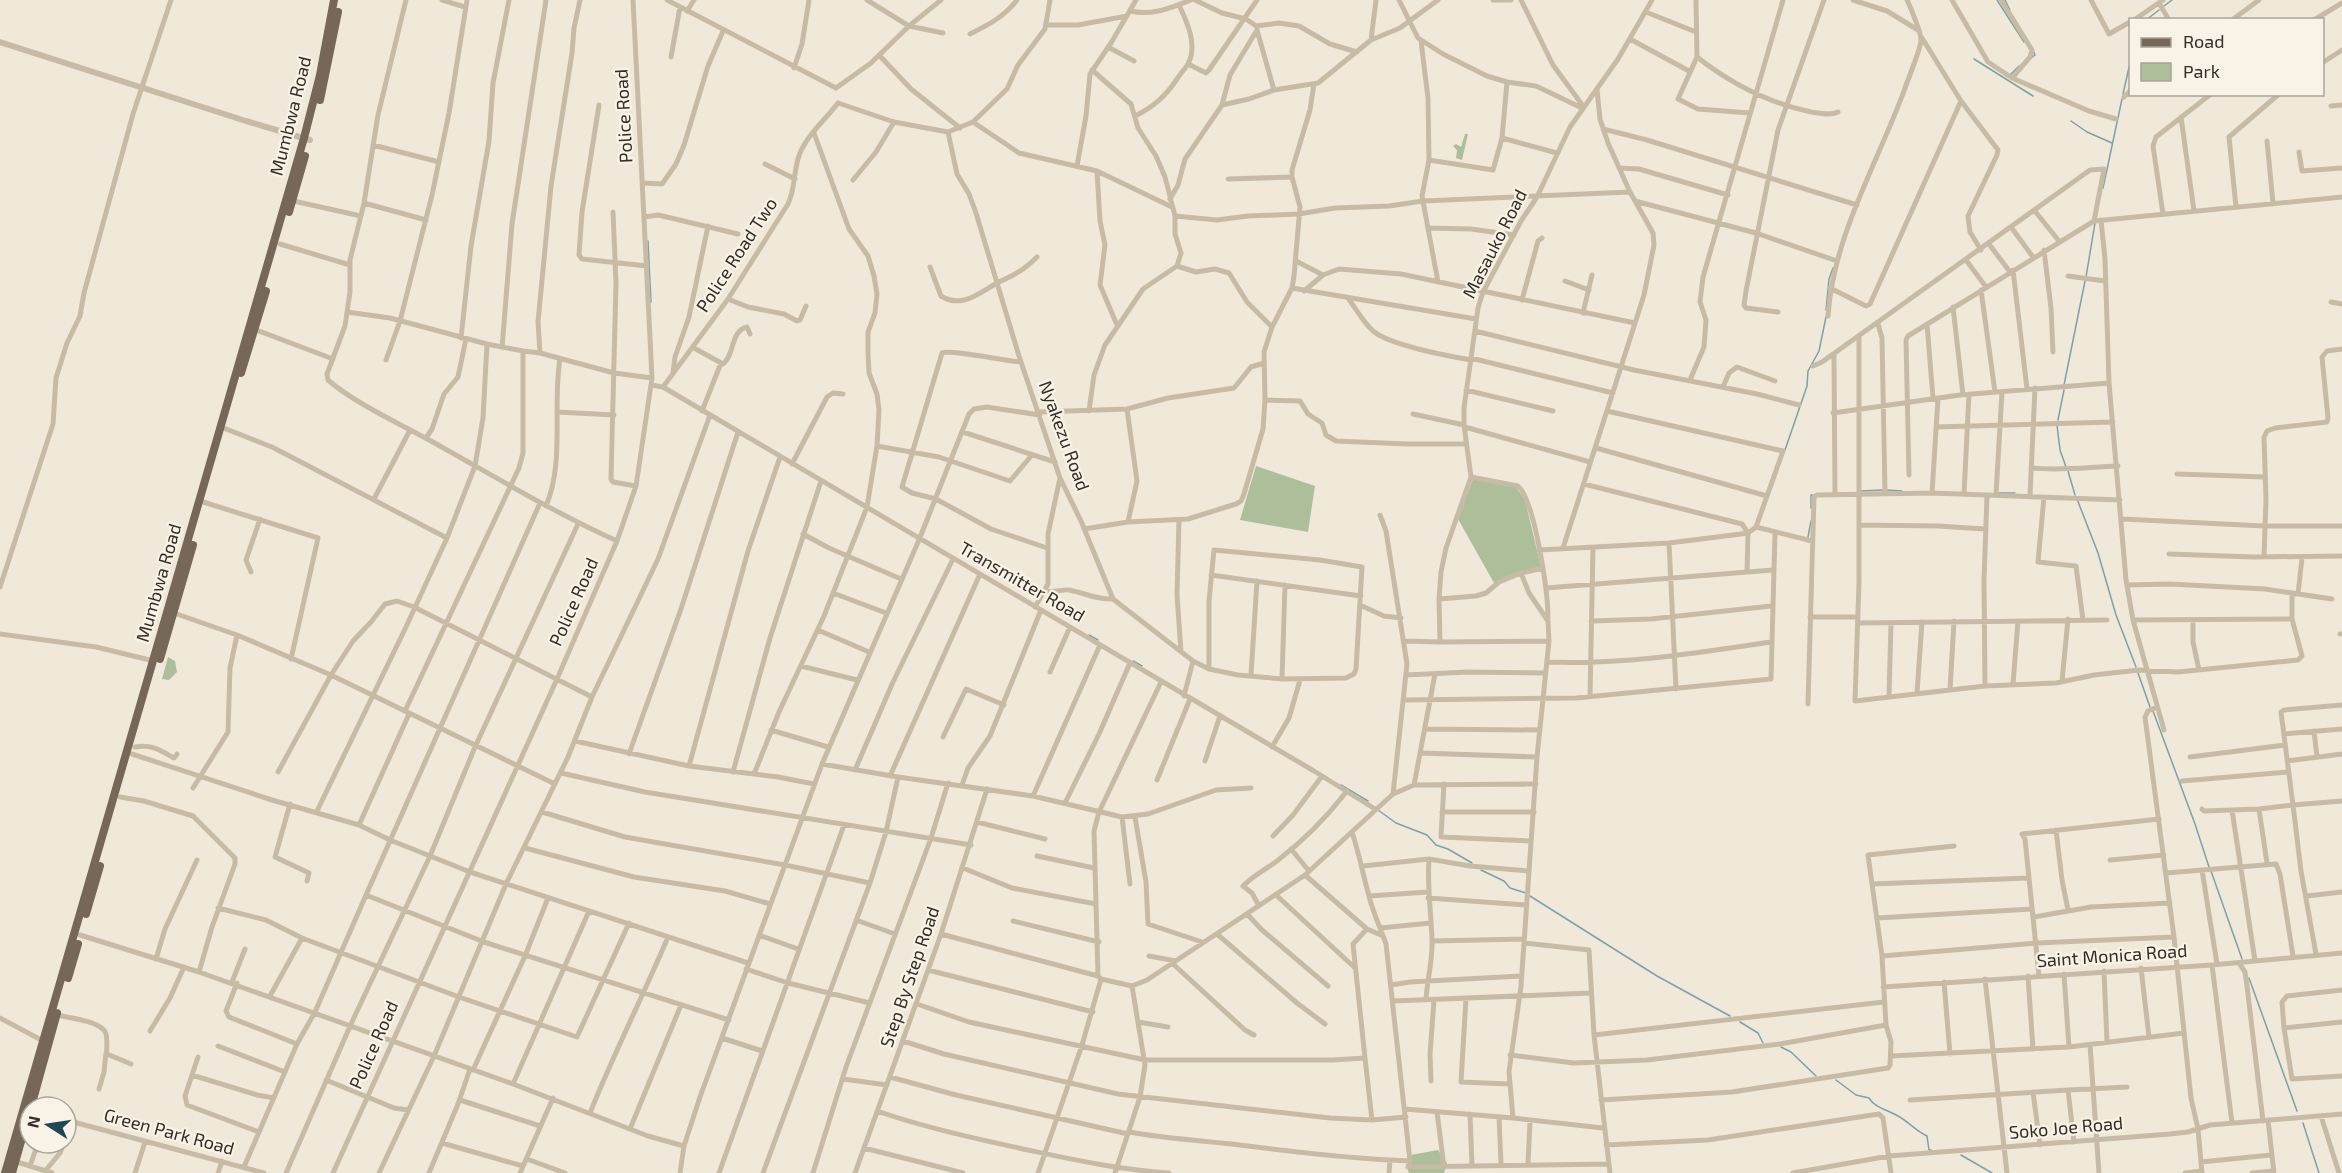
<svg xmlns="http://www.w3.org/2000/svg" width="2342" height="1173" viewBox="0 0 2342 1173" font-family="'Exo 2',sans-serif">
	<rect width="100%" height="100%" fill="#f0e9da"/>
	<path fill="#adbf9a" d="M1465,134H1468L1462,160L1456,158L1457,150L1453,146L1456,144L1461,147Z
		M1256,466L1315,486L1308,532L1240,520Z
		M1473,479L1516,487L1525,500L1541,567L1494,583L1458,519Z
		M168,657L175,661L177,672L169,680L162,679Z
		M1438,1150L1447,1163L1444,1173H1409L1407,1168L1410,1155Z"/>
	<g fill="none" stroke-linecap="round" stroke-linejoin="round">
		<path stroke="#7aa2ac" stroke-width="1.5" d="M1997,0L2024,42
			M2005,0L2010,10
			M2164,6L2172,0
			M2146,20L2159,10
			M2031,58L2035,55L2033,50
			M1974,59L2033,96
			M2010,75L2019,66
			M2123,94L2130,63
			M2071,121L2087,132L2112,143
			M2103,188L2122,99
			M648,241L651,302
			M2086,277L2095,223
			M1826,310L1829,279L1833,268
			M2064,385L2085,281
			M2058,420L2064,390
			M2057,425L2060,450L2066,467
			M1785,450L1807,386L1808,371L1819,351L1826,317
			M2068,471L2075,495
			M1886,490L1902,491
			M1861,491L1883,490
			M1999,493H2015
			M2077,499L2098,553L2116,615L2136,667
			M1811,508V495H1814
			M1808,537L1811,521
			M1089,635L1098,640
			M1133,661L1142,666
			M2138,673L2150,707
			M2153,711L2195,824L2209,867
			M1341,785L1368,801
			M1378,810L1396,823L1427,835L1436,845L1448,849L1472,863
			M1481,870L1504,881L1510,888L1526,893
			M2211,871L2242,959
			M1530,896L1657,976L1730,1016
			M2249,978L2297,1111
			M1740,1022L1758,1033L1763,1043
			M1781,1047L1791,1052L1816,1076
			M1836,1080L1856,1095L1869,1098C1875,1108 1888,1110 1898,1116C1909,1122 1916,1131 1927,1136L1929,1150H1931
			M2303,1123L2319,1173
			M1961,1155L1992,1173"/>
		<path stroke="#c8bba6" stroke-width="5" d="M406,0L378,115L364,203L350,260V292L345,326L327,374L328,380C353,402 400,424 431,441C492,475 553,512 617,541
			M442,0L465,7
			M667,0L836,88
			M867,0L909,26L943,33
			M1195,0L1222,13L1246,19L1256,26L1279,23L1299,26L1330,44L1357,52
			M1399,0L1418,38L1443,54L1487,76L1507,82L1536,86L1582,108
			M1493,0H1511
			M1521,0L1553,65L1583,106
			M1696,0L1697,57L1678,99L1698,109L1750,113
			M1853,0L1887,11L1918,30
			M1952,0L1988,62L2012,78L2030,57L2032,50L2001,0
			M2091,0L2109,34L2130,22
			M2159,3L2169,20
			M687,11L694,0
			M1130,11C1154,16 1169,8 1191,0
			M1646,12L1696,32
			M2134,20L2163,0
			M2232,20L2259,0
			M2314,20L2342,3
			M1047,25H1078L1127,16
			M1257,30L1274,90
			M970,34C988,25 1004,17 1017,0
			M1922,38L1961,101L1998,150L1997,155L1968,216L1970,232L1981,250
			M1630,39L1689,71
			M1371,40L1376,0
			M1421,41L1428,98L1429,160L1422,196L1438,282
			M1108,47L1134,61
			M879,55L911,89L960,128
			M671,57L680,7
			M1697,57C1730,83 1769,103 1811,112C1819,113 1830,116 1838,112
			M2322,63L2342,50
			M1188,64L1206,73L1209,70L1257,0
			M794,68L802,44L809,0
			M2012,78L2089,111L2116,119
			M1507,82L1502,138L1557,153
			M836,88L871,63L909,26L941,0
			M2124,97L2130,91
			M838,103L894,122L948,132L957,174L969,194L976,213L1019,356L1060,478L1081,521L1113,599L1193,661L1209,669L1238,675L1282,679L1346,678L1354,674L1356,669L1362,567L1320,560L1214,550L1209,601V669
			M599,105L582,212L579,255L582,259L647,266
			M1222,105L1249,99L1274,90L1318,83L1371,40L1400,28L1438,0
			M2331,106L2342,105
			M1135,116C1153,107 1165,97 1177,79C1180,74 1185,69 1188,64C1198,45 1187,22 1179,5
			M2181,117L2194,211
			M973,122L1019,153L1097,171L1172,207
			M1603,129L1647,140L1857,205
			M948,132L973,122L1007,89L1018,65L1045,29L1050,0
			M2267,141L2273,203
			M373,145L439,162
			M2299,152L2302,171L2342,168
			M1429,160L1493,170L1502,138
			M765,164L795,179
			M1077,166L1086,116L1090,74L1111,43L1136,0
			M1619,168L1639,169L1728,195
			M1097,171L1100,221L1105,245L1100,285L1117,325
			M1228,179L1292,177
			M853,180L876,152L894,122
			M643,183L662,184L676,164L684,145L708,66L723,31
			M1170,199L1178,185L1185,159L1222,105L1230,75L1257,30
			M289,200L361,216
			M1635,201L1756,233L1837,261
			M364,203L426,220
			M2236,207L2229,137L2279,94
			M2034,210L2059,241
			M613,212L616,283L611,479L613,482L636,486
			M2163,214L2153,146L2156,137L2211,94
			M1175,216L1217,220L1248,216L1299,214L1335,208L1389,206L1423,201L1630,192
			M644,217L658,215L671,218L738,234
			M2101,220L2105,259L2109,383L2126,580L2133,620L2164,730
			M2011,227L2033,257
			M1428,228L1471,229L1514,235
			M280,244L350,265
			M1989,244L2010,272
			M2044,250L2051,308L2053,352
			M1966,260L1986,287
			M1296,261L1323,275
			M1177,266L1196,272L1215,269L1229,273L1247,302L1272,327
			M930,267L941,296C962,309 979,293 997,283C1014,275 1023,271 1037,257
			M2013,270L2027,389
			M2068,276L2105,281
			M1565,281L1589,290
			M1292,288L1476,319
			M1830,288L1866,306L1870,304L1961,101
			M1981,290L1995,392
			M1304,291L1323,275L1339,269L1401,274L1635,323
			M1348,298C1356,309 1363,322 1373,331C1390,345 1448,356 1471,360
			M728,299L748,307L784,314L797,321L800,320L806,306
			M1522,300L1538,241L1542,238
			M2331,302L2342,304
			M1953,307L1963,395
			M347,312L390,318L487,344
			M1778,312L1746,308L1744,305L1746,291L1778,130L1824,0
			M1583,313L1592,275
			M1828,316C1833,237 1877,164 1904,91C1907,81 1922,47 1921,39C1921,33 1910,6 1907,0
			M1878,324L1882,338L1885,493
			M1927,324L1933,398
			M254,329L333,359
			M1475,331L1634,370L1757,394L1799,405
			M1859,337V582L1855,701L1985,686L2056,683L2094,675L2139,670L2178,672L2298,660L2302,656L2292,619V593
			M461,338L471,246L489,141L493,83L509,0
			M502,348L512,224L546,0
			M694,348L723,364C735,355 730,331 747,327L750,334
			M540,353L538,322L551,186L572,53L574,28L580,0
			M1834,355L1835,495
			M1471,358L1613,393
			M386,360L400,321L432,195L449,113L467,0
			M1021,362C1005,361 950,349 942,353L902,487L912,493L936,499L991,529L1047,548
			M1813,366L1822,362L2090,170L2104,169L2094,221
			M673,373L675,357L689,317L708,226
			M1690,380L1704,347L1706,320L1700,302L1703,277L1783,0
			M651,385L663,387L1314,771L1375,809
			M663,387L728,299L788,204C796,187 793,170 800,153C808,134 826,119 838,103
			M1723,387L1729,373L1737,367L1775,381
			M1466,390L1553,411
			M1265,400L1300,401L1308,414L1322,423L1326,435L1336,441L1407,444H1466
			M1127,409L1137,481L1128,522
			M702,411L721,363
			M1089,411L1094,375L1105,345L1143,289L1177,266L1181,253L1175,234V216L1165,177L1156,156L1138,128L1131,104L1092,70
			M557,412L614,415
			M1039,412L1127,409L1168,398L1234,388L1251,367L1264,363
			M1833,413L1960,395L2109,383
			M1413,414L1464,425
			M221,427L272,447L447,538
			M1465,427L1590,462
			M1936,427L2113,422
			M963,432L1055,462
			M426,438L432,429L444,394L458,377L466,339
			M877,446L939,457L1010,481L1032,455
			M1596,448L1767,496
			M792,464L827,397L833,393L843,394
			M2031,468C2061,471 2088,467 2118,466
			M2177,474L2265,477
			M1909,475L1906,340L1908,336L2094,221L2342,197
			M1471,477L1518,486C1535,501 1548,593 1548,618
			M1584,484L1742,524L1748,533L1747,572
			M1932,493L1938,398
			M1964,494L1969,394
			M1996,494L2002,392
			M2030,496L2035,388
			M2044,497L2038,562L2076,566L2083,620
			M374,499L410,430
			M200,501L318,538L291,659
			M540,503L366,895L484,942L729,1020
			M546,506C565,461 552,407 560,359
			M1380,515L1386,531L1407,664L1393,794
			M2122,519L2264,526H2342
			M1179,520L1177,595L1181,652
			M1859,525L1938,526L1985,529
			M1756,527L1812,541
			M1084,529L1128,522L1188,519L1236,504L1241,501L1244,494L1263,429L1265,400L1264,352L1272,327L1292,288L1294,276L1300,207L1292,177V170L1310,110L1314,84
			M803,534L829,548L901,579
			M1669,543L1676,689
			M1563,548L1644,295L1654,245L1653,233L1630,192L1608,143L1600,119L1597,90
			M1539,550L1669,543L1741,534L1748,533L1756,527L1783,451L1607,411
			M2169,554L2253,557L2342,556
			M2264,557L2266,499L2264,437L2267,431L2275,428L2327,422L2328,418L2322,357L2327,351L2342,349
			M1543,568L1521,573L1529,593L1548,621L1549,641L1537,757L1521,986L1509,1072L1513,1118L1603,1128
			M251,572L246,560L260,519
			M1211,575L1361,596
			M2127,585L2170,584L2265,589L2332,599
			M0,587L53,424L56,378L67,343L80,316L84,293L133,114L171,0
			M1546,588L1773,570
			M1045,591C1054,593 1062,589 1069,590C1085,593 1097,600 1113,599
			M833,593L886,613
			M2298,594L2302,558
			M1439,599L1476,596L1486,593L1499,582L1521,573
			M1360,605L1384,616L1401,618
			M1035,607L1048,584V534L1060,478
			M171,612L237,635L331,675L555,784
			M1810,617H1858
			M2133,620L2292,619
			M2193,620V642L2199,670
			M1591,621L1651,619L1771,606
			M1858,623L2107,620
			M818,630L869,652
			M0,634L96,647L154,661
			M2340,634H2342
			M1405,641L1440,642L1439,599L1441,572L1446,548L1471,477L1464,425V408L1478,308L1483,292L1521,221L1537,197L1570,127L1618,59L1652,0
			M1440,642L1549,641
			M1548,662C1623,665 1697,653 1771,642
			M801,666L857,680
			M1050,672L1070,627
			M1251,675L1257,581
			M1406,675L1468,672L1546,673
			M1282,679L1285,585
			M2062,681L2068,619
			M2013,684L2018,621
			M1985,686L1984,581L1987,495
			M1950,690L1954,621
			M1917,693L1922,622
			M1184,696L1193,661
			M1590,696L1593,548
			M1889,697L1891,623
			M1404,700L1576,698L1771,679L1775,533
			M1808,704L1814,497L1817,495L1932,493L2120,500
			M2157,707L2148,711L2145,717L2174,937L2191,1098L2198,1129L2202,1173
			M405,711L519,468L523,453V351L540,353L614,373L652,378
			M1425,729L1540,730
			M771,730L828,747
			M2314,731L2317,757
			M2284,734L2342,729
			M943,737L966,689L1004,705
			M575,741L689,766L778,777L814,784
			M135,747C152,744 160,750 174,758L177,754
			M1272,747L1289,718L1300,680
			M1420,753L1537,757
			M132,754L272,800L359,825L390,840L470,872L748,963
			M629,754L681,609L738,432
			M2190,757L2285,745
			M1205,761L1220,716
			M2287,761L2342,754
			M822,764L898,777L1033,796L1122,817L1148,814L1216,790L1251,788
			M689,766L748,551L780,457
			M855,770L893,682L953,559
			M278,772L331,675L353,641L371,622L385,604L397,601L414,607L592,697
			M733,772L770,638L821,481
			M561,773L645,792L971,845
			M754,774L779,712L824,616L867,507L877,446L879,410L877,394L869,373L868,353V332L875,313L877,294L874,276L868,256L849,229L814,133
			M890,776L980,574
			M1157,780L1190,699
			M2182,781L2289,772
			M1444,784L1441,837L1531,841
			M962,785L968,768L990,736L1041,610
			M1414,785L1435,674
			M193,788L228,732L230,668L237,635
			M1033,796L1100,645
			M120,797L144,801L193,816L235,858V864L212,927L199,972L513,1084L648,1136L684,1146L700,1097L822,764L919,540L969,414L974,409L987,407L1040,415
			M1065,803L1099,734L1130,663
			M290,804L275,857L309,873L307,881
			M2202,809L2204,811L2259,809L2293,805L2281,712L2284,710L2342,705
			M2259,809L2267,863
			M2232,810L2255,961
			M317,811L405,629L447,538L475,466L483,418L487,344L523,351
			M542,812L625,837L785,865L870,883
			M1442,812H1534
			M1122,817L1130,884
			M1135,817L1146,882L1148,924L1202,942
			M977,822L1045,839
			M359,825L409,714
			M2056,830L2062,880L2068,910
			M1352,832C1359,853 1363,875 1369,896C1373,913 1381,929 1386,944L1410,1161
			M1273,836L1293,815L1322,776
			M525,848L634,877L725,891L770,904
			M1291,849L1309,871
			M1037,856L1094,868
			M2110,860L2164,855
			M1363,866L1429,859
			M963,868L1012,888L1096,904
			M2202,870L2217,964
			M2166,873L2276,864L2280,874L2293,956
			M1305,875L1367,929L1381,935
			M1872,884L2028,878
			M1276,895L1354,967
			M1369,896L1428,892
			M2307,896L2342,892
			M1428,898L1526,905
			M1259,906L1252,893L1243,886C1253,876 1266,869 1277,861C1303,841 1327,817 1347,791
			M218,908L266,920L302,938
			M1247,914L1262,930L1328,986
			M2034,917L2091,907L2170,903
			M1877,918L2032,909
			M856,920L895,934
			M1013,921L1099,942
			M1380,928L1431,923
			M941,934L1098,976
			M1217,934L1297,1003L1325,1024
			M80,935L199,972
			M759,935L798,949
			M1432,941L1524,939
			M1524,943L1589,950L1594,1035L1610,1173
			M2316,954L2301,871L2293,805L2342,801
			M1149,956L1176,961
			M1882,956L2037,943L2174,937
			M156,959L165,929L197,860
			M1172,963L1245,1030L1254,1035
			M2239,963L2245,972L2247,986L2263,1121
			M2212,965L2232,1123
			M2141,968L2149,1037
			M746,969L788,983L870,1003
			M928,970L1093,1012
			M2104,971L2107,1042
			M2064,974L2069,1047
			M2028,976L2033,1049
			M2039,976L2025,839L2022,834L2159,819
			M1985,979L2007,1173
			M232,982L245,949
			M1944,982L1950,1054
			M237,983L226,1011L229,1017L297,1044
			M1391,985L1410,982L1521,976
			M1132,986L1147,980L1305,875L1393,794L1414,785L1536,784
			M1883,987L2212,965L2342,953
			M2342,990L2287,996L2282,1002L2284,1028L2292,1079L2342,1076
			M270,996L302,938L459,997L577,1037L629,923
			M1466,998L1461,1082L1509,1084
			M1426,1000C1427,980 1433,960 1432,939C1431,912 1427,886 1429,859L1470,866L1528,871
			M1393,1001L1591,993
			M917,1004L969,1022L1145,1060H1333L1365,1058L1372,1120
			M57,1015C69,1018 103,1021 106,1034C108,1041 106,1048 107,1054L131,1064
			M0,1018L45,1042
			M1138,1022L1168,1027
			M2284,1028L2342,1022
			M150,1031L170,998L184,967
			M1594,1035L1884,1002
			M722,1038L762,1051
			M903,1041L944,1054L1118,1094L1330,1118L1372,1120L1406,1117
			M2090,1045L2099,1173
			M218,1046L285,1072
			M1510,1055L1574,1063L1647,1060L1780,1044L1886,1025L1882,956L1868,855L1954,846
			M1891,1056L2069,1047L2184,1033
			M198,1057L185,1096L187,1105L259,1132
			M1365,1058L1353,944L1367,929
			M473,1070L525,956L548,898
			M192,1075L257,1095L274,1098
			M890,1077L956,1095L1128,1134
			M843,1079L887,1085
			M326,1080L394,1108L408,1110
			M1431,1081L1430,1054L1434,1000
			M513,1084L589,911
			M99,1089L104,1072L106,1053
			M2068,1090L2127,1087
			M2033,1092L2040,1145
			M460,1100L540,1126
			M1601,1100L1732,1092L1888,1068L1890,1065L1891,1042L1886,1025
			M1910,1100L2068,1090L2074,1142
			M1405,1109L1513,1118
			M877,1111C926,1128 978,1139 1028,1150C1075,1160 1121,1170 1169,1173
			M1437,1112L1444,1167
			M590,1113C614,1053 643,996 668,937
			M1470,1114L1472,1166
			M2321,1116L2339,1173
			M1499,1117L1501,1164
			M66,1120L264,1173
			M2268,1120L2274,1173
			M630,1129L681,1005
			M1129,1132C1168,1139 1208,1141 1248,1146C1302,1153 1355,1159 1410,1161L1408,1167L1609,1164
			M66,1139L73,1122
			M442,1143L523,1166
			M1606,1145L1708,1140L1879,1114L1883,1118L1891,1173
			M864,1148L963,1173
			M527,1159L565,1173
			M14,1161L52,1173
			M2201,1162L2271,1155
			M1528,1164L1530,1121
			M30,1166L38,1143
			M244,1167L297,1044L315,1012L366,895
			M46,1170L60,1153L64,1143
			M135,1173L145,1142
			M218,1173L222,1161
			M286,1173L351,1024L430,856L475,747L578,524
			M333,1173L557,679L617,541L636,486L652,378L633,0
			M379,1173L434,1056L506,884L568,757L592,697L658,559L710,415
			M429,1173L458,1104L470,1069
			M520,1173L553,1098
			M680,1173L684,1146
			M719,1173L844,825
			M763,1173L870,883L886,832L898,777
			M813,1173L846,1067L931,838L948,783
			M855,1173L941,934L987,789
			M1038,1173L1082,1045L1101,979
			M1115,1173L1140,1097L1145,1065L1132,986L1101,979L1098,976L1094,831L1099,812L1161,682
			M1389,1173L1390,1160
			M1793,1173L1889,1156L2170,1134L2188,1132L2210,1125L2342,1114
			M2185,1173L2202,1171
			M2252,1173L2273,1171"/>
		<path stroke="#c8bba6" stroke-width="6" d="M0,42L246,121L310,140"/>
		<path stroke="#766758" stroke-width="8" d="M320,100L338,12
			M289,212L305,156
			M241,373L266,291
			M160,659L193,545
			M86,914L100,866
			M68,978L78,944
			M31,1107L57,1013
			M5,1173L304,138L320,75L334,0
			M12,1173L30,1110"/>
	</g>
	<g text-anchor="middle" stroke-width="4.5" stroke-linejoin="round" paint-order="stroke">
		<g font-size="18" fill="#342d27" stroke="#f8f3e6">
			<text transform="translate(291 116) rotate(-76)" y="6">Mumbwa Road</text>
			<text transform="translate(624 116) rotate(-93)" y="6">Police Road</text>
			<text transform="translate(1495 244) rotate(-63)" y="6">Masauko Road</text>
			<text transform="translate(737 255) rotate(-57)" y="6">Police Road Two</text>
			<text transform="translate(1064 436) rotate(70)" y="6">Nyakezu Road</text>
			<text transform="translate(1022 582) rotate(30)" y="6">Transmitter Road</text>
			<text transform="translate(159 583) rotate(-74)" y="6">Mumbwa Road</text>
			<text transform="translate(574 602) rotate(-66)" y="6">Police Road</text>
			<text transform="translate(2112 956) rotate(-4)" y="6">Saint Monica Road</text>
			<text transform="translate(910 977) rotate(-71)" y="6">Step By Step Road</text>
			<text transform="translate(374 1045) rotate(-66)" y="6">Police Road</text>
			<text transform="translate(2066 1128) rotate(-5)" y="6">Soko Joe Road</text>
			<text transform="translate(169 1132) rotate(15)" y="6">Green Park Road</text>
		</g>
	</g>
	<rect x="2129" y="18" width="195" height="78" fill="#f8f3e6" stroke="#aaa49a" stroke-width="1.5"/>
	<rect x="2141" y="38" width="30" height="9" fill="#766758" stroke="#aaa49a" stroke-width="1.5"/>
	<text x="2183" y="48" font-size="18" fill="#342d27">Road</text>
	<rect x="2141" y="63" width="30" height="18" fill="#adbf9a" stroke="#aaa49a" stroke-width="1.5"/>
	<text x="2183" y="78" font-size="18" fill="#342d27">Park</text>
	<g transform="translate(48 1125) rotate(282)"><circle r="28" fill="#f8f3e6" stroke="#aaa49a" stroke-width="1.5"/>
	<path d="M0-4.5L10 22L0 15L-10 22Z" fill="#1e4854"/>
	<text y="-9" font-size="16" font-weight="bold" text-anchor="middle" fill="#342d27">N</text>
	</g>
</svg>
